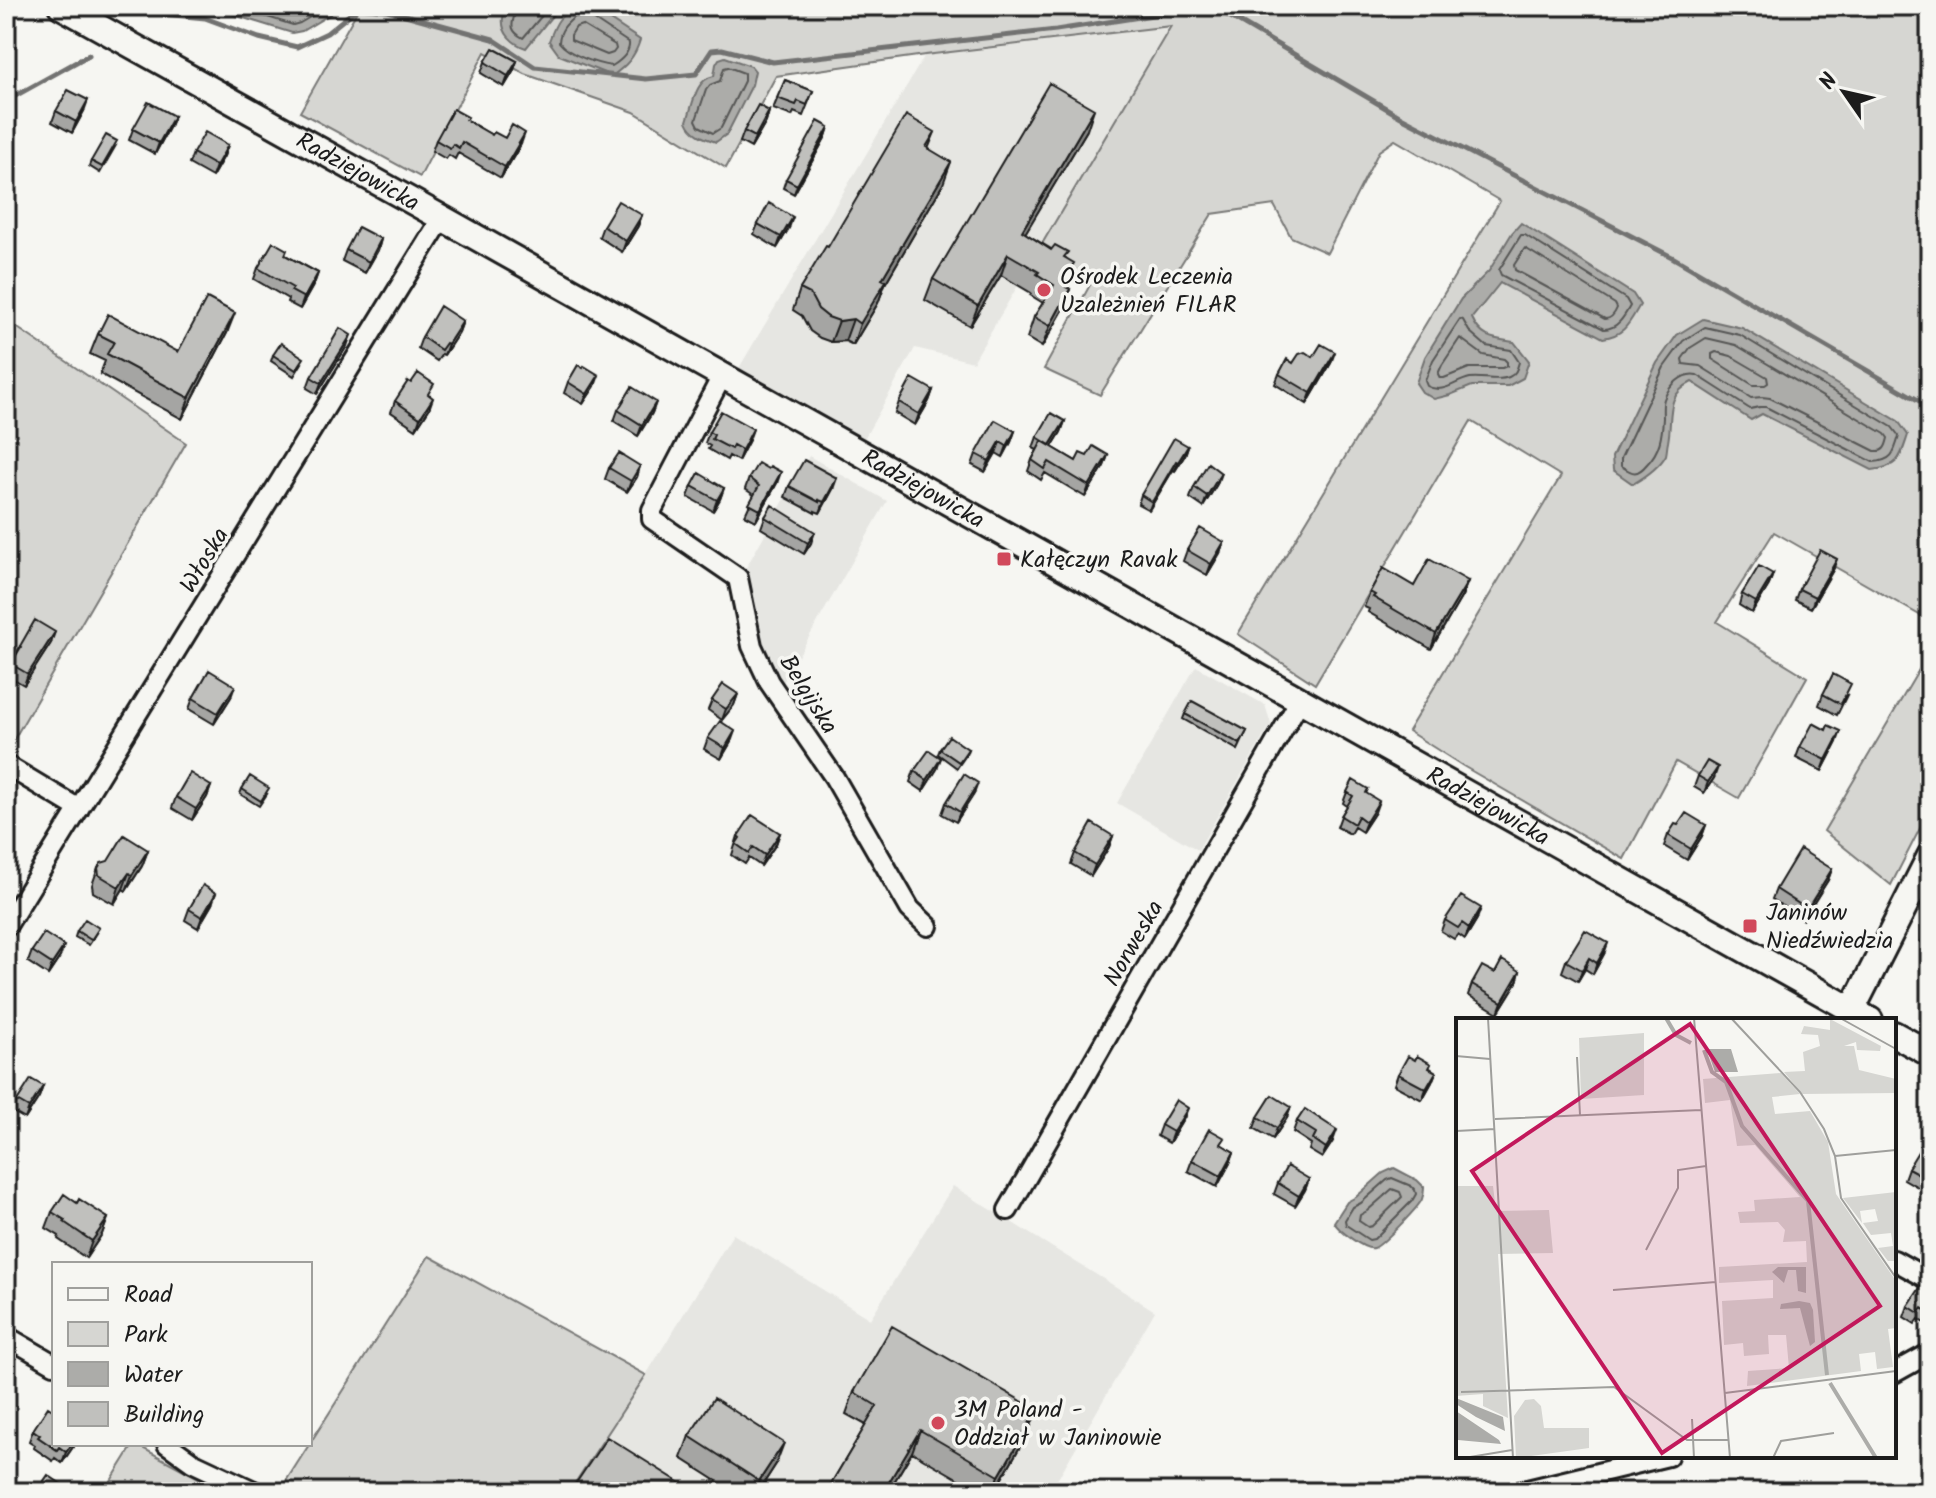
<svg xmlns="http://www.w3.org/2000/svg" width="1936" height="1498" viewBox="0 0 1936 1498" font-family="Kalam,sans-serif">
	<rect width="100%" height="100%" fill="#f6f6f2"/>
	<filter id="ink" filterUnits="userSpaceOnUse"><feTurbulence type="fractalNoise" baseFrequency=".0125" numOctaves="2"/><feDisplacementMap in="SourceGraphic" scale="16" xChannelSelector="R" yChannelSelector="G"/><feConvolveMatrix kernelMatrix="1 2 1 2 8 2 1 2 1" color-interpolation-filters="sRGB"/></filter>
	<g filter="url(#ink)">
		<path fill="#e6e6e2" d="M1170,26L973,362L915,348L864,439L739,368L925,55Z
			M809,456L887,501L781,686L759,644L743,573Z
			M1196,666L1265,705L1271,724L1198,850L1117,803Z
			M953,1186L1155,1311L1050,1492H569L646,1375L733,1234L870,1319Z"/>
		<path fill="#d6d6d2" stroke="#797977" stroke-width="2" d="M360,6H1930V621L1774,532L1717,622L1807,677L1739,798L1676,762L1624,859L1463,766L1408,731L1561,476L1471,421L1315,684L1238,634L1500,201L1395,140L1379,151L1327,253L1291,237L1274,205L1212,214L1100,395L1044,369L1090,285L1036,254L1171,26L925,55L776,76L726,168L634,112L525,74L485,52L420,177L300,112Z
			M6,320L186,443L6,753Z
			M1930,651V809L1891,885L1824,831Z
			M429,1256L646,1375L569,1492H279Z
			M134,1444H135L225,1492H104Z"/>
		<path fill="#acaca9" stroke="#727271" stroke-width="2" d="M205,6H344L302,31L292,33Z
			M509,6H560L526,48C513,44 501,33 503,18C504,14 507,10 509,6Z
			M579,7L595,10L640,40C635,57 626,66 612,76L559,55L549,41C556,22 559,14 579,7Z
			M725,57L751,66L755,71L752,85L727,134L716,142C704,138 692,134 687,121C693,105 695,79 714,76L716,64L719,59Z
			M1521,223L1633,294L1640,305C1629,323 1625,335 1603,338L1500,283L1472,318C1481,339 1494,339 1514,342L1529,361L1523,378L1508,386H1472L1450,395L1434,399L1422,392L1416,383L1425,357L1461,299L1489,271L1512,233Z
			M1703,319L1742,328L1898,421L1908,435C1900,459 1899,467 1872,470L1762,414L1751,420L1692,382C1664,396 1673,416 1668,442C1667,446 1667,451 1666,455C1659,468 1645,477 1633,484L1613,470L1612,457L1657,363L1677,335Z
			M1394,1168L1417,1180L1424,1187C1424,1192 1424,1194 1422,1199C1420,1206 1381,1246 1374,1248C1365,1251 1338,1230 1334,1222L1347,1202L1356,1197L1383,1173Z"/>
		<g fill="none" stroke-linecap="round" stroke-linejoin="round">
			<path stroke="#565654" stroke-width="2" d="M232,6L293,25L300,23L329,6
				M516,6C515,21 505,28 523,38L550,6
				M581,11L629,43C630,53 620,61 612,66C597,64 569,55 559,42C560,26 571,21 581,11Z
				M582,25L615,45L616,49L613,53L607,55L571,40V35L576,27Z
				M728,67L744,73V81L721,128L713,133L699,126L696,120L706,90L710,85L720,81L724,68Z
				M1521,235H1525L1626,299L1630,306C1624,317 1617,329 1604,329L1501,275L1499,270Z
				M1525,248L1615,304L1617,308C1615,313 1611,319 1605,319L1515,270L1514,265Z
				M1460,319L1463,320L1469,331L1486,346L1511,350L1519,362C1517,369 1516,374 1509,377C1497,382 1482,376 1470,378C1455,381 1443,395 1427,386L1425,381L1433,360Z
				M1705,327L1740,335L1892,427L1899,436C1894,454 1892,461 1873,462L1766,407H1760L1750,409L1697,375C1682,372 1669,386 1664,399C1662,405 1663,412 1663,418C1662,436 1660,451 1647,464C1637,476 1633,474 1621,466V458L1664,367L1683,341Z
				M1460,338L1483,355L1504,359L1507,362V366L1502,368H1469L1444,378H1440L1438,374L1442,365Z
				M1706,338L1736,345L1885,434L1888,438C1886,447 1884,452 1875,451L1770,398L1762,397L1751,398L1700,366L1683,364L1682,359L1690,348Z
				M1716,352L1731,356L1767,377L1768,383L1765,385H1753L1712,359V354Z
				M1392,1178L1411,1186L1415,1190L1416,1194L1412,1201L1374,1239L1369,1240L1346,1225L1345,1220L1353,1207L1361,1203L1387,1180Z
				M1392,1189L1400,1192L1402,1197L1372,1226L1368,1227L1359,1221L1360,1215L1367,1211Z"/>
			<path stroke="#727271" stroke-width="5" d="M1212,6L1401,117L1672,257L1930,407
				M163,14L205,18L259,38L297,47L327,33L359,7L387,10L493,39L535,67L646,79L696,74L712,50L722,49L773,62L1056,30L1211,6
				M6,101L89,55"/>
			<g stroke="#1c1c1c" stroke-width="24">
				<path id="street" d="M722,376L652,510V519L738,578L752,646L769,682L834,777L910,909L928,926
					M6,765L79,809
					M6,927L442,218
					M1008,1210L1300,700
					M1894,1260L1930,1280
					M6,1336L54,1364
					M1894,1373L1930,1353
					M167,1444L192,1462L256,1492
					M1519,1492L1668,1456"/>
			</g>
			<g stroke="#1c1c1c" stroke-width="30">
				<g id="secondary">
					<path id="s1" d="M61,6L442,218L1870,1020"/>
					<path d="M1852,1010L1930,856"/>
					<path d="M1894,1034L1930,1054"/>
				</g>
			</g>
			<use href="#street" stroke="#f6f6f2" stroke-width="18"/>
			<use href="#secondary" stroke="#f6f6f2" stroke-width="24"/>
		</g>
		<path fill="#a5a5a3" stroke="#1c1c1c" stroke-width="2" d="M517,61L513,72L504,87L481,73L485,62Z
			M785,80L813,91L803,116L794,112L792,116L773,109Z
			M56,111H84L72,133L52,122Z
			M769,111L766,122L751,148L740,142L744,131Z
			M174,116L170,126L155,154L129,140L133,129Z
			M466,120L492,135L521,144L501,178L458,153L455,159L449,155L446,159L432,151L436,140Z
			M829,127L826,136L794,194L783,188L786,179Z
			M1087,130L1025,233L1066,258L1069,275L1072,277L1068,288L1070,289L1063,310L1042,347L1027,338L1034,317L1043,303L1030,295L1031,293L1001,275L970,326L925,300L933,279Z
			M935,132L928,149L943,184L885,284L878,303L853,345L845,341L831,342L820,338L810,331L802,316L793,310L800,289L828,247Z
			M228,145L224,156L212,177L189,164L193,153Z
			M115,147L100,173L89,166L91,161Z
			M642,215L638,226L622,252L599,237L603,226Z
			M758,224L789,228L777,248L754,234Z
			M381,239L378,250L365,273L342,261L346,250Z
			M285,255L318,273L314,284L300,309L287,302L288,299L254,279L258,268Z
			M463,321L459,332L444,355L442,354L437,361L418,348L422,337Z
			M227,333L182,419L100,374L105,361L90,354L98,334L178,352Z
			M347,346L317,394L307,388L311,377Z
			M273,355L302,363L294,376L271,361Z
			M1313,357L1331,363L1307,404L1275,384L1279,374L1293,363Z
			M583,368L595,386L583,404L564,393L568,382Z
			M933,390L929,401L915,425L895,413L899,402Z
			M430,395L429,409L416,429L391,412L395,401Z
			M656,402L652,413L638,436L614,421L618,410Z
			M1065,421L1061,432L1052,447L1076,461L1087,456L1108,455L1104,466L1085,497L1045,473L1041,480L1028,471L1032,460L1037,450L1033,448L1037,437Z
			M1015,431L1011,442L1003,457L996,453L985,472L972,465L976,454Z
			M709,432L749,440L738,461L729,456L727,460L708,449L710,446L705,443Z
			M1188,446L1185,455L1175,471L1173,470L1149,510L1138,504L1141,495Z
			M640,466L637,477L627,492L605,479L609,468Z
			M749,478L777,483L756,521L745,515L754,495L745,489Z
			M1217,484L1203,507L1190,498L1194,487Z
			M692,486L724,488L720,499L713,511L688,497Z
			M789,486L833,489L820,513L815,511V513L785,497Z
			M765,517L811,543L804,554L761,528Z
			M1187,550L1220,553L1207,575L1183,561Z
			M1833,570L1811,608L1795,600L1799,589Z
			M1773,574L1769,585L1752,613L1739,605L1742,594Z
			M1468,581L1462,596L1431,649L1368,612L1369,609L1364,607L1370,592L1414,586Z
			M51,643L24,685L7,675L20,646Z
			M738,694L734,705L722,720L708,710L712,700Z
			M1823,694L1847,695L1837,715L1819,705Z
			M231,697L214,724L189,709L193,698Z
			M1185,714L1247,731L1238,750L1183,719Z
			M1826,730L1837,742L1822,771L1796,758L1800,747Z
			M708,738L731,742L721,759L704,749Z
			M940,749H968L966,755L957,768L938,754Z
			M937,769L923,791L910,782L914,771Z
			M1698,776L1714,778L1704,793L1694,787Z
			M211,786L207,797L192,820L172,808L176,797Z
			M242,789L267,794L259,806L240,794Z
			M1368,789L1366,793L1375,812L1362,832L1354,827L1350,834L1337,827L1341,816L1347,806L1343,803L1347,792Z
			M974,794L956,822L942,814L946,803Z
			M1678,825H1706L1702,836L1687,860L1664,846L1668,835Z
			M780,833L776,844L761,866L749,858L745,864L732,855L738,836Z
			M1113,836L1109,847L1091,876L1071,864L1075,853Z
			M148,850L142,866L126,891L123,889L114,904L93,892L92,885L98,868Z
			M1832,869L1828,880L1803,920L1772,899L1776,889Z
			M212,904L198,928L185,920L189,909Z
			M1477,919L1465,939L1458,934L1454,939L1441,931L1445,920Z
			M1930,921V951L1927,949L1929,945L1921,942Z
			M77,931L97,933L89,945L75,937Z
			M32,951L60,957L48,975L28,962Z
			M1604,954L1593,974L1585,969L1578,981L1562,972L1566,961Z
			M1520,971L1517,982L1498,1013L1468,995L1472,984L1495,973Z
			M1430,1068L1436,1072L1432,1082L1422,1100L1394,1085L1398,1074Z
			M43,1086L39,1097L25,1119L13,1112L17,1101Z
			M1258,1117L1287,1118L1273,1139L1254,1128Z
			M1184,1118L1169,1143L1157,1136L1161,1125Z
			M1297,1121L1333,1141L1322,1158L1309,1150L1311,1144L1293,1132Z
			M1930,1136V1194L1904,1179L1908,1168Z
			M1222,1145L1234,1152L1230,1163L1217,1187L1188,1171L1192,1160Z
			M1309,1179L1305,1190L1295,1206L1274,1194L1278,1183Z
			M77,1203L108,1218L102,1234L86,1258L58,1239L59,1236L46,1228L52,1212Z
			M1930,1286V1322L1928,1325L1919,1319L1915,1324L1904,1317L1908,1306Z
			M854,1392L1029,1431L994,1492H981L912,1452L888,1492H826L866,1425L846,1414Z
			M33,1430L54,1444H75L62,1463L55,1458L53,1461L34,1448L35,1445L29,1441Z
			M689,1436L776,1464L758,1492H734L681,1458Z"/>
		<path fill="#868684" stroke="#1c1c1c" stroke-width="2" d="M517,61L513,72L504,87L508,76Z
			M88,100L84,111L72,133L76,122Z
			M1094,109L1087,130L1014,252L1022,231Z
			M769,111L766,122L751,148L755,137Z
			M174,116L170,126L155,154L159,143Z
			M829,127L826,136L794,194L797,185Z
			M525,133L521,144L501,178L505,167Z
			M228,145L224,156L212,177L216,166Z
			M951,162L943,184L885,284L878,303L853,345L860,324L882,279Z
			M642,215L638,226L622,252L626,241Z
			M793,217L789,228L777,248L781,237Z
			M381,239L378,250L365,273L369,262Z
			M1008,254L1001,275L970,326L978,306Z
			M318,273L314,284L300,309L304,298Z
			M1070,289L1063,310L1042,347L1050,326Z
			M235,313L227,333L182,419L189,398Z
			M853,319L845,341L831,342L839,321Z
			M463,321L459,332L444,355L448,344Z
			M351,335L347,346L317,394L321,383Z
			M1335,352L1331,363L1307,404L1311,393Z
			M599,375L595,386L583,404L587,394Z
			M933,390L929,401L915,425L919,414Z
			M433,398L429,409L416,429L420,418Z
			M656,402L652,413L638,436L642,425Z
			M1065,421L1061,432L1046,456L1050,445Z
			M753,429L749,440L738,461L742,450Z
			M1015,431L1011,442L1003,457L1007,446Z
			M1000,442L996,453L985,472L989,461Z
			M1188,446L1185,455L1175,471L1178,462Z
			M1108,455L1104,466L1085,497L1089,486Z
			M1176,461L1173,470L1149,510L1152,502Z
			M640,466L637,477L627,492L631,481Z
			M781,472L777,483L756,521L760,510Z
			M1221,473L1217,484L1203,507L1207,496Z
			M837,478L833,489L820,513L824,502Z
			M724,488L720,499L713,511L717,500Z
			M815,532L811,543L804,554L808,543Z
			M1224,542L1220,553L1207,575L1211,564Z
			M1837,559L1833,570L1811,608L1815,597Z
			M1773,574L1769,585L1752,613L1756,602Z
			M1468,581L1462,596L1431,649L1436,634Z
			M55,632L51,643L24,685L28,674Z
			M235,686L231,697L214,724L218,713Z
			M738,694L734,705L722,720L726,709Z
			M735,731L731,742L721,759L725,748Z
			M1841,731L1837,742L1822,771L1826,760Z
			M941,758L937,769L923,791L927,780Z
			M1718,767L1714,778L1704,793L1708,782Z
			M978,783L974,794L956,822L960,812Z
			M211,786L207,797L192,820L196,809Z
			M1379,801L1375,812L1362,832L1366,822Z
			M1706,825L1702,836L1687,860L1691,849Z
			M780,833L776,844L761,866L765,855Z
			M1113,836L1109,847L1091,876L1095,865Z
			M15,843L11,854L6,862V857Z
			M148,850L142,866L126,891L132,875Z
			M1832,869L1828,880L1803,920L1807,909Z
			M129,873L123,889L114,904L119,887Z
			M216,893L212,904L198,928L202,917Z
			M1481,908L1477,919L1465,939L1469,928Z
			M1608,943L1604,954L1593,974L1597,963Z
			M64,946L60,957L48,975L52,964Z
			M1589,958L1585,969L1578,981L1582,970Z
			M1520,971L1517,982L1498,1013L1502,1002Z
			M1436,1072L1432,1082L1422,1100L1426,1089Z
			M43,1086L39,1097L25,1119L29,1108Z
			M1291,1107L1287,1118L1273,1139L1277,1128Z
			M1188,1108L1184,1118L1169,1143L1173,1132Z
			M1337,1130L1333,1141L1322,1158L1326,1148Z
			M1234,1152L1230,1163L1217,1187L1221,1176Z
			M1309,1179L1305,1190L1295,1206L1299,1196Z
			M108,1218L102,1234L86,1258L92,1241Z
			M14,1354L10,1365L6,1372V1367Z
			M1037,1410L1029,1431L994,1492H993L999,1476Z
			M920,1430L912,1452L888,1492H883Z
			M784,1443L776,1464L758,1492H755L759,1481Z
			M72,1444H75L62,1463L66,1452Z"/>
		<path fill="#c0c0bd" stroke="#1c1c1c" stroke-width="2" d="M493,48L517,61L508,76L485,62Z
			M785,80L813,91L807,105L798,101L796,105L777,98Z
			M1049,83L1094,109L1022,231L1051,250L1055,245L1068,252L1064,257L1074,263L1067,274L1072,277L1066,287L1070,289L1050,326L1034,317L1054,285L1037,274L1039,272L1008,254L978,306L933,279Z
			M68,90L88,100L76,122L56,111Z
			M148,102L174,116L159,143L133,129Z
			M758,105L769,111L755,137L744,131Z
			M453,109L468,117L466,120L492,135L494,132L505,138L512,125L525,133L505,167L462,142L459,148L453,144L450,148L436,140Z
			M906,115L935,132L926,147L951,162L882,279L886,281L860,324L853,319L839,321L828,317L818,309L810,294L800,289L826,246L828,247Z
			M818,121L829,127L797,185L786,179Z
			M205,132L228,145L216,166L193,153Z
			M106,135L117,141L102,167L91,161Z
			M618,201L642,215L626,241L603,226Z
			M769,203L793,217L781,237L758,224Z
			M358,227L381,239L369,262L346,250Z
			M273,242L287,250L285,255L318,273L304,298L291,291L293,288L258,268Z
			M207,298L235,313L189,398L107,354L114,342L98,334L108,314L178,352Z
			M440,306L463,321L448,344L446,343L441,350L422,337Z
			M340,328L351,335L321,383L311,377Z
			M281,343L304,358L296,370L273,355Z
			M1321,344L1335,352L1311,393L1279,374L1287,359L1293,363L1299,354L1305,352L1313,357Z
			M578,365L583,368L584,366L599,375L587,394L568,382Z
			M418,373L434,384L428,394L433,398L420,418L395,401L408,381L411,383Z
			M912,378L933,390L919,414L899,402Z
			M632,387L656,402L642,425L618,410Z
			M721,411L753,429L742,450L733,445L731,449L712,439L714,435L709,432Z
			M1051,413L1065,421L1050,445L1037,437Z
			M995,420L1015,431L1007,446L1000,442L989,461L976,454Z
			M1174,438L1188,446L1178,462L1176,461L1152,502L1141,495Z
			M1042,441L1076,461L1080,453L1087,456L1093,446L1108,455L1089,486L1049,462L1045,469L1032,460Z
			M619,453L640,466L631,481L609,468Z
			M804,460L837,478L824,502L819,500V502L789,486Z
			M758,463L768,469L770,466L781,472L760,510L749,504L759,486L749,478Z
			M1208,463L1221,473L1207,496L1194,487Z
			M699,473L724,488L717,500L692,486Z
			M772,505L815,532L808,543L765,517Z
			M1200,528L1224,542L1211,564L1187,550Z
			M1820,550L1837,559L1815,597L1799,589Z
			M1429,559L1468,581L1436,634L1373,597L1375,595L1370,592L1383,568L1414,586Z
			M1759,566L1773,574L1756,602L1742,594Z
			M35,620L55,632L28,674L11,664L21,647L20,646Z
			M209,670L235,686L218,713L193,698Z
			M1833,674L1851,684L1841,704L1823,694Z
			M723,684L738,694L726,709L712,700Z
			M1192,701L1247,731L1240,744L1185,714Z
			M720,721L735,731L725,748L708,738Z
			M1813,723L1826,730L1828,725L1841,731L1826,760L1800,747Z
			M949,736L968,749L959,762L940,749Z
			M929,750L941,758L927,780L914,771Z
			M1707,761L1718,767L1708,782L1698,776Z
			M190,773L211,786L196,809L176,797Z
			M964,774L978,783L960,812L946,803Z
			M250,776L269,788L261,801L242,789Z
			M1353,780L1368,789L1366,793L1379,801L1366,822L1358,816L1354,824L1341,816L1353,796L1347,792Z
			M1686,813L1706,825L1691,849L1668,835L1675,824L1678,825Z
			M752,815L780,833L765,855L753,847L749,853L736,844L740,838L738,836Z
			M1092,823L1113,836L1095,865L1075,853Z
			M6,825L16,831L11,840L15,843L6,857Z
			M124,835L148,850L132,875L129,873L119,887L99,875L98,868L101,863L108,861Z
			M1800,849L1832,869L1807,909L1776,889Z
			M203,885L216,893L202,917L189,909Z
			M1461,896L1481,908L1469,928L1462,923L1458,928L1445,920Z
			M85,919L99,928L91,940L77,931Z
			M1930,921V933L1925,931Z
			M1585,930L1608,943L1597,963L1589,958L1582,970L1566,961Z
			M44,933L64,946L52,964L32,951Z
			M1502,960L1520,971L1502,1002L1472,984L1482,966L1495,973Z
			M1408,1056L1415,1060L1417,1056L1431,1064L1429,1068L1436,1072L1426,1089L1398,1074Z
			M31,1079L43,1086L29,1108L17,1101Z
			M1272,1095L1291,1107L1277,1128L1258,1117Z
			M1176,1100L1188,1108L1173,1132L1161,1125Z
			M1305,1109L1337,1130L1326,1148L1313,1139L1316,1133L1297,1121Z
			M1209,1129L1225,1138L1221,1144L1234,1152L1221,1176L1192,1160Z
			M1928,1135L1930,1136V1180L1908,1168Z
			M1287,1166L1309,1179L1299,1196L1278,1183Z
			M64,1194L77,1203L79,1199L108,1218L92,1241L64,1222L65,1220L52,1212Z
			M6,1207L10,1209L6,1216Z
			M1924,1282L1930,1286V1313L1923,1308L1919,1313L1908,1306Z
			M892,1326L1037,1410L999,1476L920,1430L883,1492H826L877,1406L854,1392Z
			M6,1349L14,1354L6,1367Z
			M714,1398L784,1443L759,1481L689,1436Z
			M48,1407L54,1411V1444H72L66,1452L59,1447L57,1450L38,1437L40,1435L33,1430Z
			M607,1437L695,1492H570Z
			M6,1447L11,1450L6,1458Z
			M48,1475L61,1484L59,1486L64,1490L62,1492H45L39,1488Z"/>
	</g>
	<g fill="#d1495b" stroke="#f6f6f2" stroke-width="3">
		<circle cx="1044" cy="290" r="8"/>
		<rect x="996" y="551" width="16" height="16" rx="4"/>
		<rect x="1742" y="918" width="16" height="16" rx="4"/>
		<circle cx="938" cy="1423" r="8"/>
	</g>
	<g text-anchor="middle" stroke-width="7" stroke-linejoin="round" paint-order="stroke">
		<g font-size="24" fill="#1c1c1c" stroke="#f6f6f2">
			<text dy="8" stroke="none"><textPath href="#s1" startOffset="340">Radziejowicka</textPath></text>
			<text dy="8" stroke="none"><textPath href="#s1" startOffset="988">Radziejowicka</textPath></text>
			<text transform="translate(204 560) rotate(-59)" y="8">Włoska</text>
			<text transform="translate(809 694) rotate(58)" y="8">Belgijska</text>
			<text dy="8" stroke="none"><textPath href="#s1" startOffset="1636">Radziejowicka</textPath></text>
			<text transform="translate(1133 943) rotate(-60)" y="8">Norweska</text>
		</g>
		<g font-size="24" fill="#1c1c1c" stroke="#f6f6f2" text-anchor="start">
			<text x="1060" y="284">Ośrodek Leczenia<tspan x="1060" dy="28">Uzależnień FILAR</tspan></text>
			<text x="1020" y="567">Kałęczyn Ravak</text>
			<text x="1766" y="920">Janinów<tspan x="1766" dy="28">Niedźwiedzia</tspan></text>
			<text x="954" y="1417">3M Poland -<tspan x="954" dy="28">Oddział w Janinowie</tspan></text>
		</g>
	</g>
	<g transform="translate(1456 1018)">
		<rect width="440" height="440" fill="#f6f6f2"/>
		<path d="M374,1L425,28L424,33L401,32L400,24L388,28H398L403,52L440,61V75L346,76L328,54L349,53L347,34L364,28L362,17L345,16L348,8L374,12ZM188,15V77L125,81L123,20ZM325,55L344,76L316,79L319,96L354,93L372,124L380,176L440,263V310L432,311L437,349L421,351L419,334L403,336L405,353L291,368L292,353L333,350L330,317H312L313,336L288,338L287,325L268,327L266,283L317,280V262L263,265V249L351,244L350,223L327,224L329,212L322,204L284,205L282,194L299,193L298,182L344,179L299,127L281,128L274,82L249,85L247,61ZM0,168H37L40,193L93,192L97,235L42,236L52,400L27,388V376L0,378ZM440,174V243H432L422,230L437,228L435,215L415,217L407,205L422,203L419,191L404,193L406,205L387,180ZM78,381L85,388L88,410H133V430L60,440L58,398L69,382Z" fill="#d6d6d2"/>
		<path d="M251,31H275L282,54H259ZM322,249H350V275L342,273L340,252H332L328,265L316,254ZM343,283L354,285L357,292L359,324L354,328L344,290L324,291L325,286ZM0,380L47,399L49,413L20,399L0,386ZM0,393L43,422L45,426L2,422Z" fill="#acaca9"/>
		<path fill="none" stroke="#acaca9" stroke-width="4" d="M210,0L220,17L235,25M248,32L256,54L270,64L286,108L352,183L371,357M374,365L420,440"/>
		<path fill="none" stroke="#9f9f9c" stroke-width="2" d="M32,0L57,440M238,0L274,440M275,0L344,74L368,111L379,138L385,180L440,260M384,0L440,31M0,38L34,41M121,39L124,97M39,101L245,92M0,113L39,111M379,138L440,132M190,232L222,170V152L250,148M157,272L260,264M5,374L158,369L231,422H272M269,375L440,353M236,401L238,440M8,440L56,432M317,440L325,423L378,415"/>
		<path fill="#c2185b" fill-opacity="0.15" stroke="#c2185b" stroke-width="4" d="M234,6L424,288L206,435L16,153Z"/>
		<rect width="440" height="440" fill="none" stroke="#1c1c1c" stroke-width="4"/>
	</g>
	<rect width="1936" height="1498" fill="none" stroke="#f6f6f2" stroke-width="32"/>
	<rect x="16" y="16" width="1904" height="1466" fill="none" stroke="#1c1c1c" stroke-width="3" filter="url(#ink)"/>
	<rect x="52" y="1262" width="260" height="184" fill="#f6f6f2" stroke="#9f9f9c" stroke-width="2"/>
	<rect x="68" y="1288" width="40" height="12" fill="#f6f6f2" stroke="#9f9f9c" stroke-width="2"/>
	<text x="124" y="1302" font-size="24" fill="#1c1c1c">Road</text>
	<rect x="68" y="1322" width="40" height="24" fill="#d6d6d2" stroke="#9f9f9c" stroke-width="2"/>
	<text x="124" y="1342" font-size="24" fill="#1c1c1c">Park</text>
	<rect x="68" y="1362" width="40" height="24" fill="#acaca9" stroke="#9f9f9c" stroke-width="2"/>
	<text x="124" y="1382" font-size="24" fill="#1c1c1c">Water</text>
	<rect x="68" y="1402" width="40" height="24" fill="#c0c0bd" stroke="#9f9f9c" stroke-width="2"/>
	<text x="124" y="1422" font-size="24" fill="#1c1c1c">Building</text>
	<g transform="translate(1844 92) rotate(304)" stroke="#f6f6f2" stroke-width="6" paint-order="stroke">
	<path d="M0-6L14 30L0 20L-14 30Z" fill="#1c1c1c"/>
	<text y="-12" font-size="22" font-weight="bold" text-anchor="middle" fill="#1c1c1c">N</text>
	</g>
</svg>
